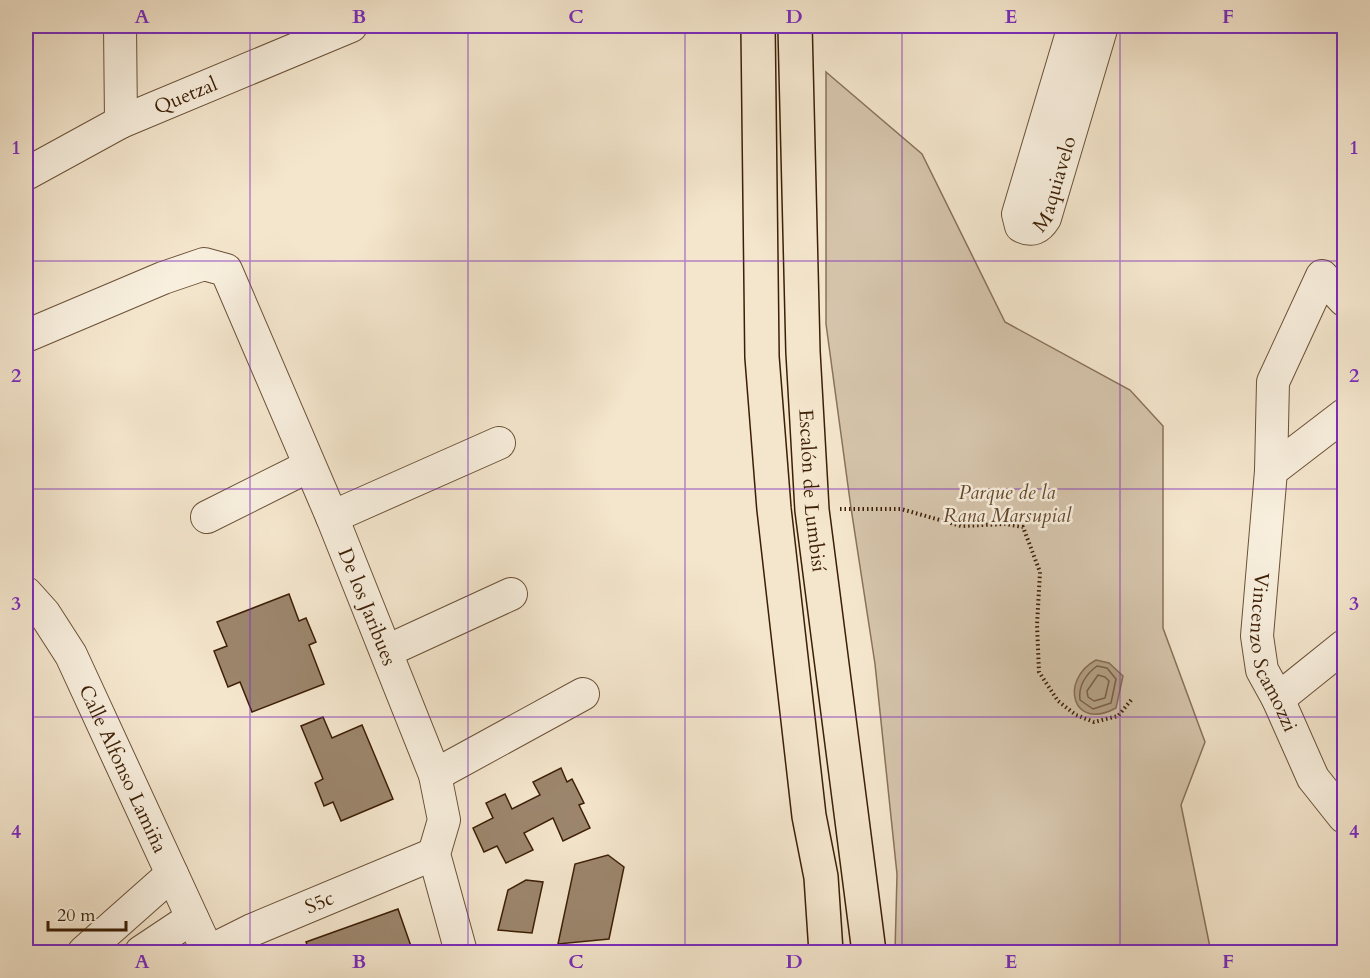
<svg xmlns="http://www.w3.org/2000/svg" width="1370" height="978" viewBox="0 0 1370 978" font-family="Cardo,serif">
	<rect width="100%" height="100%" fill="#f4e6cd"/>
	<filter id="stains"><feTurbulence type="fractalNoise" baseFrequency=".00333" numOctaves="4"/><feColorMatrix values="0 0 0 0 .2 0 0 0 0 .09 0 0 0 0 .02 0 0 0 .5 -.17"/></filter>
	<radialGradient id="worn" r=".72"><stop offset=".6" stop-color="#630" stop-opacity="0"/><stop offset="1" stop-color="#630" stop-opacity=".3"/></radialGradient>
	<path fill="#d5c4ab" stroke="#897258" stroke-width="1.5" d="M826,72L922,154L1005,322L1130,390L1163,426V628L1205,742L1181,805L1211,952H895L897,874L875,664L851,508L826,324Z"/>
	<path fill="#b6a289" stroke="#866e54" stroke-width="1.5" d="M1096,660L1109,663L1123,676L1116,708C1072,732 1059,680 1096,660Z"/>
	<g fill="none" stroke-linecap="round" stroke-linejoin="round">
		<path stroke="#7a6047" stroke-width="1.5" d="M1097,666L1107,668L1116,679L1111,703L1093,709L1080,700C1078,686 1086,674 1097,666Z
			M1098,675L1105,677L1109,681L1105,698L1094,701L1088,697L1087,691Z"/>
	</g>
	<path fill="#9c866d" stroke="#3d1f05" stroke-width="1.5" d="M289,594L299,621L306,618L316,642L309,645L324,684L252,712L240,682L228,687L214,651L227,646L217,622Z
		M323,717L332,738L362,725L393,799L341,821L333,802L324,806L315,783L323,779L301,726Z
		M561,768L567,782L572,779L584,803L579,805L590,828L563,841L553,818L524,833L533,850L506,863L497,846L484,852L473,828L493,818L486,803L505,794L512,809L540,795L533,782Z
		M608,855L624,867L609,939L558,944L575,864Z
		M526,880L543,882L532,933L498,930L508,890Z
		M398,909L413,952H310L306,942Z"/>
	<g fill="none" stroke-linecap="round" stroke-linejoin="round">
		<g stroke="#6b5137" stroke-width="34">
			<g id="minor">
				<path d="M120,26L121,122"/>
				<path id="s1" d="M1074,26L1018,214L1021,226C1032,232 1039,228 1045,218L1102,26"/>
				<path id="s2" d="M26,174L121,122L351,26"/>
				<path id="s3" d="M1344,300L1322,276L1273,382L1271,471L1257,636L1262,670L1278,699L1313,778L1344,817"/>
				<path id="s4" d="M26,336L163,278L204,264L226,270L332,517L435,775L444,820L434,854L461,952"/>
				<path d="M1271,471L1344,415"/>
				<path d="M207,517L309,466"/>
				<path d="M332,517L499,443"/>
				<path id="s5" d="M26,593L44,613L71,655L208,952L252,930L434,854"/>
				<path d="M387,651L511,594"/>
				<path d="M1278,699L1344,646"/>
				<path d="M435,775L583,694"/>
				<path d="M84,952L172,874"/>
				<path d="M141,952L192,918"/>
			</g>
		</g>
		<g stroke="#3d1f05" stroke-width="36">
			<g id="major">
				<path d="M758,26L762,357L774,509L809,816L821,877L826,952"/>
				<path id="s6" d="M795,26L803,352L812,510L869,952"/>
			</g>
		</g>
		<path stroke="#3d1f05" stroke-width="4" stroke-dasharray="1.5 3" stroke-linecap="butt" d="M840,509H901L961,526L1005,524L1023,527L1040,572L1037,625L1039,672L1058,701L1076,715L1094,722L1118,716L1132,699"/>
		<use href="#minor" stroke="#f8efde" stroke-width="32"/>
		<use href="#major" stroke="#f4e6cd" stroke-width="33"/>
	</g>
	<path fill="none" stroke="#7b2cbf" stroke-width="1.5" stroke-opacity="0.55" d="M250,26V952M468,26V952M685,26V952M902,26V952M1120,26V952M26,261H1344M26,489H1344M26,717H1344"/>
	<g text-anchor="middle" stroke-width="5" stroke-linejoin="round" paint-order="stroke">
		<g font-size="20" fill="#3d1f05" stroke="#f8efde">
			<text dy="7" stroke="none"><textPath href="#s2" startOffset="178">Quetzal</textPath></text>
			<text dy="7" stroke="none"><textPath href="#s1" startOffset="273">Maquiavelo</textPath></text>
			<text dy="7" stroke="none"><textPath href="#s6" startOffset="465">Escalón de Lumbisí</textPath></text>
			<text dy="7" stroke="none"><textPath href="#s4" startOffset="580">De los Jaribues</textPath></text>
			<text dy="7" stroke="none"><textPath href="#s3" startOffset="423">Vincenzo Scamozzi</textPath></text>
			<text dy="7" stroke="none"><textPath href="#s5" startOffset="202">Calle Alfonso Lamiña</textPath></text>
			<text dy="7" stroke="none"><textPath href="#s5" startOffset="526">S5c</textPath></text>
		</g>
		<g font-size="20" font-style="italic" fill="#63482e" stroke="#f8efde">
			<text x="1007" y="499">Parque de la<tspan x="1007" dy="23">Rana Marsupial</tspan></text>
		</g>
	</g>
	<rect width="1370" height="978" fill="none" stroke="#f4e6cd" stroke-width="66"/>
	<path d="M48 921v9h78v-9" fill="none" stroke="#3d1f05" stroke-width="3"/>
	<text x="57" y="921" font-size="18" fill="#3d1f05" stroke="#f8efde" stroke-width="4.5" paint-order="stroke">20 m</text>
	<rect x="33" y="33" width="1304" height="912" fill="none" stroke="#7b2cbf" stroke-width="2"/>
	<g font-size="20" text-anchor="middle" font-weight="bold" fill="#7b2cbf">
		<text x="142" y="23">A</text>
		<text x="359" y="23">B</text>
		<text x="576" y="23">C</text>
		<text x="794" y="23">D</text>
		<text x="1011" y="23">E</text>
		<text x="1228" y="23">F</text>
		<text x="16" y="154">1</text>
		<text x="1354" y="154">1</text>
		<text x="16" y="382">2</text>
		<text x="1354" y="382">2</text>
		<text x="16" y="610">3</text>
		<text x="1354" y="610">3</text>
		<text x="16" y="838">4</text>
		<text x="1354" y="838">4</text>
		<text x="142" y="968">A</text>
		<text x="359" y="968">B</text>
		<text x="576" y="968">C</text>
		<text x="794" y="968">D</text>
		<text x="1011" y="968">E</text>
		<text x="1228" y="968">F</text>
	</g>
	<rect width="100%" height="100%" filter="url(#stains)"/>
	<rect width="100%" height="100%" fill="url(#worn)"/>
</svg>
